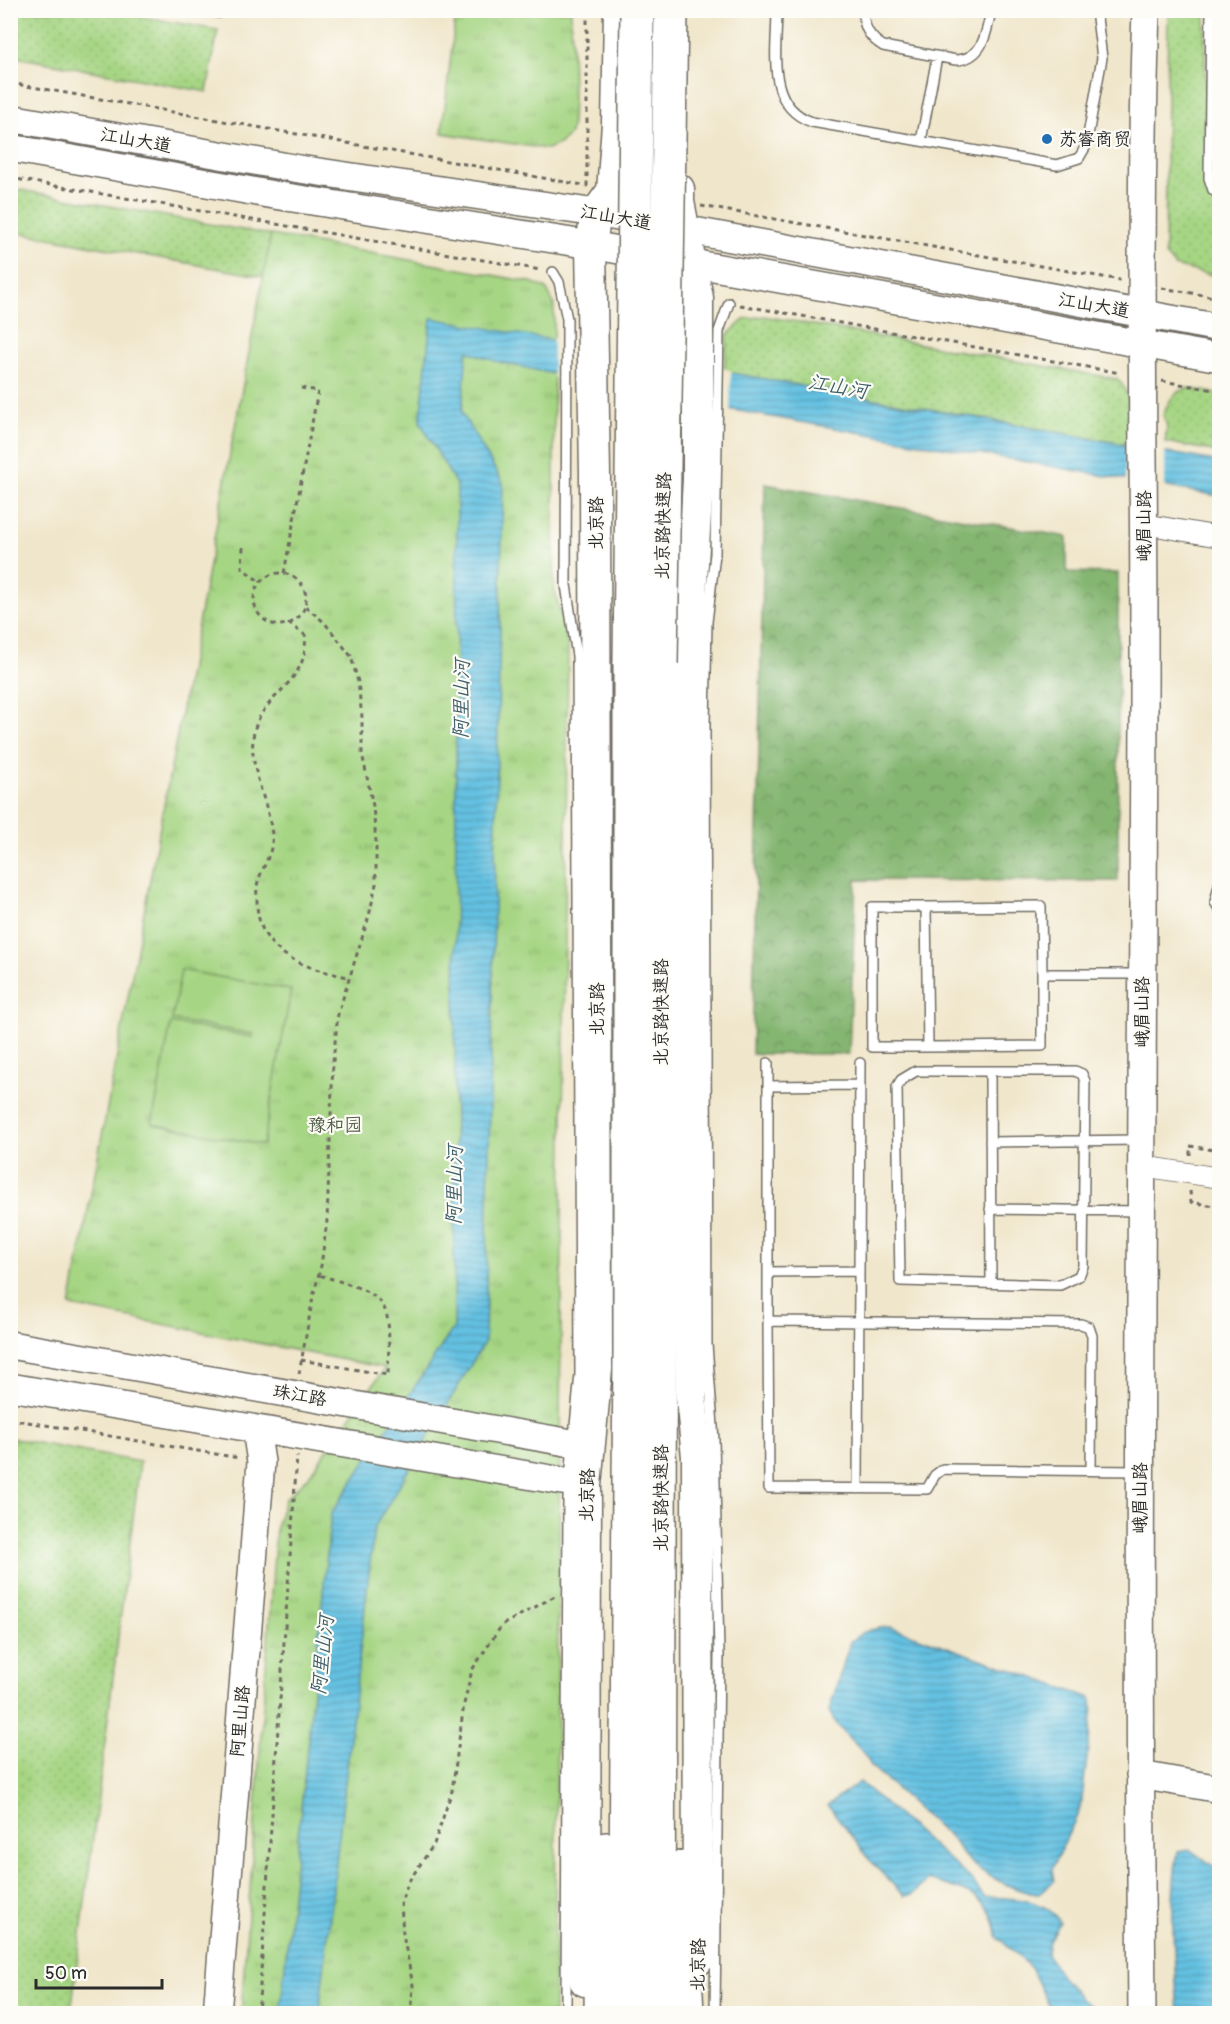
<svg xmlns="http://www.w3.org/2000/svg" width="1230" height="2024" viewBox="0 0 1230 2024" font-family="Pangolin,'LXGW WenKai TC',sans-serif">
	<defs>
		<pattern id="grass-dots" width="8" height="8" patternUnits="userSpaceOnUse" patternTransform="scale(1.5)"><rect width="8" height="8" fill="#a6d583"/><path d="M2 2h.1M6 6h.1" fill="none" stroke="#8fb771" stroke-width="1.8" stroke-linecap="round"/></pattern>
		<pattern id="forest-crowns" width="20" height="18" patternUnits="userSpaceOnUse" patternTransform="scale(1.5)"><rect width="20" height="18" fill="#84b671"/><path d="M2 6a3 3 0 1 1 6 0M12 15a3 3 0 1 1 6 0" fill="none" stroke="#6c945d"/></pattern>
		<pattern id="park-tufts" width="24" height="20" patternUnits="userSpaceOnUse" patternTransform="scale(1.5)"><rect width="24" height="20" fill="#a6d583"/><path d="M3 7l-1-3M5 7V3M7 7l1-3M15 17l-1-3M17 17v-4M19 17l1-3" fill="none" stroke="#8fb771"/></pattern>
		<pattern id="water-rules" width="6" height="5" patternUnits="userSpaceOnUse" patternTransform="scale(1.5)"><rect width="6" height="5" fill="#64c1e2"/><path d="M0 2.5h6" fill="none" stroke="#539db7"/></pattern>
	</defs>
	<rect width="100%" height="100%" fill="#fdfcf7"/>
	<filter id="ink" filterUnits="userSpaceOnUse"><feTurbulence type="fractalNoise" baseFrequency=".0167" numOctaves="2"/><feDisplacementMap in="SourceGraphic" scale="12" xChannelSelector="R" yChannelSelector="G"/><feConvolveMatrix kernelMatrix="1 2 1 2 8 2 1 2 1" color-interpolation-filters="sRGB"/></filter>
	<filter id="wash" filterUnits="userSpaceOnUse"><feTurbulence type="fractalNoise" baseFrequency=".008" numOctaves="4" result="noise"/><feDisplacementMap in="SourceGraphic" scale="24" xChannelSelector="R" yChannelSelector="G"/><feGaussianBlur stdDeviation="1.35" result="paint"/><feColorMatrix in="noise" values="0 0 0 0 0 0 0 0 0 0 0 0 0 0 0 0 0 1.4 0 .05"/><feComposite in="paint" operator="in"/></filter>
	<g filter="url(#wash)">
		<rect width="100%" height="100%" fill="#f0e6cb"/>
		<path fill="url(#grass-dots)" stroke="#688057" stroke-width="1.5" d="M10,11H109L218,30L207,92L11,56Z
			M1168,11H1205L1206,185L1208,195L1219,203V277L1175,266L1165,255Z
			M10,188L271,235L264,277L11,231Z
			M764,316L1117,379C1135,395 1129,423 1129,445L724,372L727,335L745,319Z
			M1188,388L1219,394V452L1165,442L1167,426L1163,415C1168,402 1174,391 1188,388Z
			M11,1438L140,1462L71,2013H11Z"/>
		<path fill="url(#forest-crowns)" stroke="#58704e" stroke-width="1.5" d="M765,484L1067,537V572L1118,573V881L856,880L849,1054H752Z"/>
		<path fill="url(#park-tufts)" stroke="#688057" stroke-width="1.5" d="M456,11H571C571,34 576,117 570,133C566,142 555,146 547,149L442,133Z
			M271,235L531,282L546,288L554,304V587L568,645L554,2013H241L276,1527L285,1499L308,1477L385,1368L70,1306Z"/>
		<path fill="#a6d583" stroke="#688057" stroke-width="1.5" d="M181,970L291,990L263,1145L152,1124L171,1023L253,1037V1034L172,1020Z"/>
		<path fill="url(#water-rules)" stroke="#487686" stroke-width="1.5" d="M431,318L1219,462V496L648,395L495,361L467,351L462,413L503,483L485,1341L374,1528L319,2013L280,2014L331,1514L454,1327L457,486L420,422Z
			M891,1627L1091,1698L1093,1708L1081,1807L1052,1869L1054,1881L1039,1894C1014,1892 964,1867 956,1843L871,1766C864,1747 839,1734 829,1711L850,1642C862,1630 875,1628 891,1627Z
			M860,1782L971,1879L984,1897C1009,1898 1047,1897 1060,1923L1049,1941L1047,1954C1061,1979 1077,1997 1100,2013H1060L1050,2008L1031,1968L997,1936C993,1895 962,1890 928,1880L912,1895L904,1896L871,1862L828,1805Z
			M1189,1849L1219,1870V2013H1178C1175,1960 1168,1904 1178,1851Z"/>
		<path fill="#f0e6cb" d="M553,337L731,370L730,413L647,398L553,377Z
			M1126,441L1165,449V490L1125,482Z"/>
	</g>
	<g filter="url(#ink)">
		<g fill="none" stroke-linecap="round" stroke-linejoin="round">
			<g stroke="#706c63" stroke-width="12">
				<path id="lane" d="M204,10L219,13L220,10
					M777,10C777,50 765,106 812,122L1057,165L1079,158L1086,146L1102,58L1096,10
					M864,10C862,27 870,38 883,46L956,60C983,59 987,32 991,10
					M1211,10L1209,178L1213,190L1220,196
					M921,141L937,57
					M553,272L559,282L567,319L566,585L577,656L580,1374L568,1498L566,2014
					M1220,881L1215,902L1220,910
					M926,907H872V1047H928
					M1042,974L1041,906L926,907L928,1047L1042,1046V974H1140
					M768,1063V1321
					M916,1071H1075L1082,1074L1085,1081L1083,1266L1079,1276L1060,1285L900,1281L897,1087L901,1080Z
					M990,1071L991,1283
					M768,1086L860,1085
					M990,1142L1139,1140
					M990,1209L1138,1211
					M768,1272L859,1271
					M1091,1470L1092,1336L1089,1327L1081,1324L768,1321L769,1488L927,1489L935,1475L943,1469L1138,1471
					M858,1489L860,1063
					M715,2014L719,1652L714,1440L707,1344L705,726L707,622L715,554L719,331L729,303"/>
			</g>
			<g stroke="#706c63" stroke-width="22">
				<path id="street" d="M1144,524L1220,537
					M1142,1166L1220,1178"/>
			</g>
			<g stroke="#706c63" stroke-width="30">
				<path id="secondary" d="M10,118L299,169L596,213L1220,328
					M10,148L274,195L591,245L1220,358
					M10,1345L589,1446
					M10,1387L586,1485
					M1140,1775L1220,1789
					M217,2014L261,1462L256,1429
					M1142,2014C1138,1581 1142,1148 1144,715C1145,480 1138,245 1146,10"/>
			</g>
			<g stroke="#706c63" stroke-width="33">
				<path id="primary" d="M679,189V202L698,298V480L690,613L691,1397L697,1457L698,1960
					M585,1981L586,1485L597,1369L595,474L591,245L596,213L612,191L617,124L619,10"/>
			</g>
			<g stroke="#706c63" stroke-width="36">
				<path id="highway" d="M680,1868L687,2014
					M601,2014L602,1908L606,1849
					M625,2014L630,1351V662
					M658,2014L661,664"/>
			</g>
			<path stroke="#706c63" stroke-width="3" stroke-dasharray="4.5 4.5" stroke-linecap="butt" d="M10,83L588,186
				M10,178L541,270
				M587,186V10
				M701,206L1120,280
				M1162,288L1220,298
				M740,305L1120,373
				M1162,381L1220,391
				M243,547L242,568L260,582
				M284,573L318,391L301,388
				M254 599a26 26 0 1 1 52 0a26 26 0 1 1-52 0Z
				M288,623L305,635C310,684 263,692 254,732C247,766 269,802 272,835C274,852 262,867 258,882C256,888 257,895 257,901C257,954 304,968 348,977
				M1190,1155V1146L1220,1151
				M1190,1191L1191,1202L1220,1207
				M301,1360L388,1375C390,1299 394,1297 319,1275
				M299,1374L313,1297L321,1266L327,1221L333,1061L338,1014L369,916L376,884V842L373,806L362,753V717L358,682L351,656L324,622L305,606
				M10,1419L239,1458
				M258,2014L297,1456
				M411,2014L413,1985L403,1935L401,1902L409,1881L434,1844L452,1791L464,1704L472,1670L502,1625L557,1595"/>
			<use href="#lane" stroke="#fff" stroke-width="9"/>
			<use href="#street" stroke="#fff" stroke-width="20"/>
			<use href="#secondary" stroke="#fff" stroke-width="27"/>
			<use href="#primary" stroke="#fff" stroke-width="30"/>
			<use href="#highway" stroke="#fff" stroke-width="33"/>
			<g stroke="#706c63" stroke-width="36" stroke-linecap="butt">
				<path id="highway-bridge" d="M630,662L637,10
					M661,664L671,10"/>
			</g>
			<use href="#highway-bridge" stroke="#fff" stroke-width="33"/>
		</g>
	</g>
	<circle fill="#1f6fb2" stroke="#fdfcf7" stroke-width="2" cx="1047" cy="139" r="6"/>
	<g text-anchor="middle" stroke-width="4.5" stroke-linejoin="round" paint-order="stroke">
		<g font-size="18" fill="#2b2b2b" stroke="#fdfcf7" text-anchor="start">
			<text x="1059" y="145">苏睿商贸</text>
		</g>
		<g font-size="18" fill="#2b2b2b" stroke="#fdfcf7">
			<text transform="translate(136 140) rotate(10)" y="6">江山大道</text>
			<text transform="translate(616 217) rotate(10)" y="6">江山大道</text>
			<text transform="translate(1094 305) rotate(10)" y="6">江山大道</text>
			<text transform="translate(596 523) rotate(-90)" y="6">北京路</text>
			<text transform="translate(663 526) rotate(-89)" y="6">北京路快速路</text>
			<text transform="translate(1144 526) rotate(-90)" y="6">峨眉山路</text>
			<text transform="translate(597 1009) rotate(-90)" y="6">北京路</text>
			<text transform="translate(661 1012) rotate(-90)" y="6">北京路快速路</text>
			<text transform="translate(1142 1012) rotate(-90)" y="6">峨眉山路</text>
			<text transform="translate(300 1395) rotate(10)" y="6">珠江路</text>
			<text transform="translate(587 1495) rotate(-88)" y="6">北京路</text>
			<text transform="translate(661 1498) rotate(-90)" y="6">北京路快速路</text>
			<text transform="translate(1140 1498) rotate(-90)" y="6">峨眉山路</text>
			<text transform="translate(240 1721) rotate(-85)" y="6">阿里山路</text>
			<text transform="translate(698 1965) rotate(-89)" y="6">北京路</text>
		</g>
		<g font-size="18" fill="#505e45" stroke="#fdfcf7">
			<text x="335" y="1131">豫和园</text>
		</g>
		<g font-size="20" font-style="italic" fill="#3f606b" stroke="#fdfcf7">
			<text transform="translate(838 386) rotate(10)" y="7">江山河</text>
			<text transform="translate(461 699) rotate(-89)" y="7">阿里山河</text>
			<text transform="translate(454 1185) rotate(-89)" y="7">阿里山河</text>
			<text transform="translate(322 1655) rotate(-84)" y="7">阿里山河</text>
		</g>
	</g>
	<rect width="1230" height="2024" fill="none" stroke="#fdfcf7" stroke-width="36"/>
	<path d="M36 1979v9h126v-9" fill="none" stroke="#2b2b2b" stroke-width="3"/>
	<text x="45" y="1979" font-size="18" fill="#2b2b2b" stroke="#fdfcf7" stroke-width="4.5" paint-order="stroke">50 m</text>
</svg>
